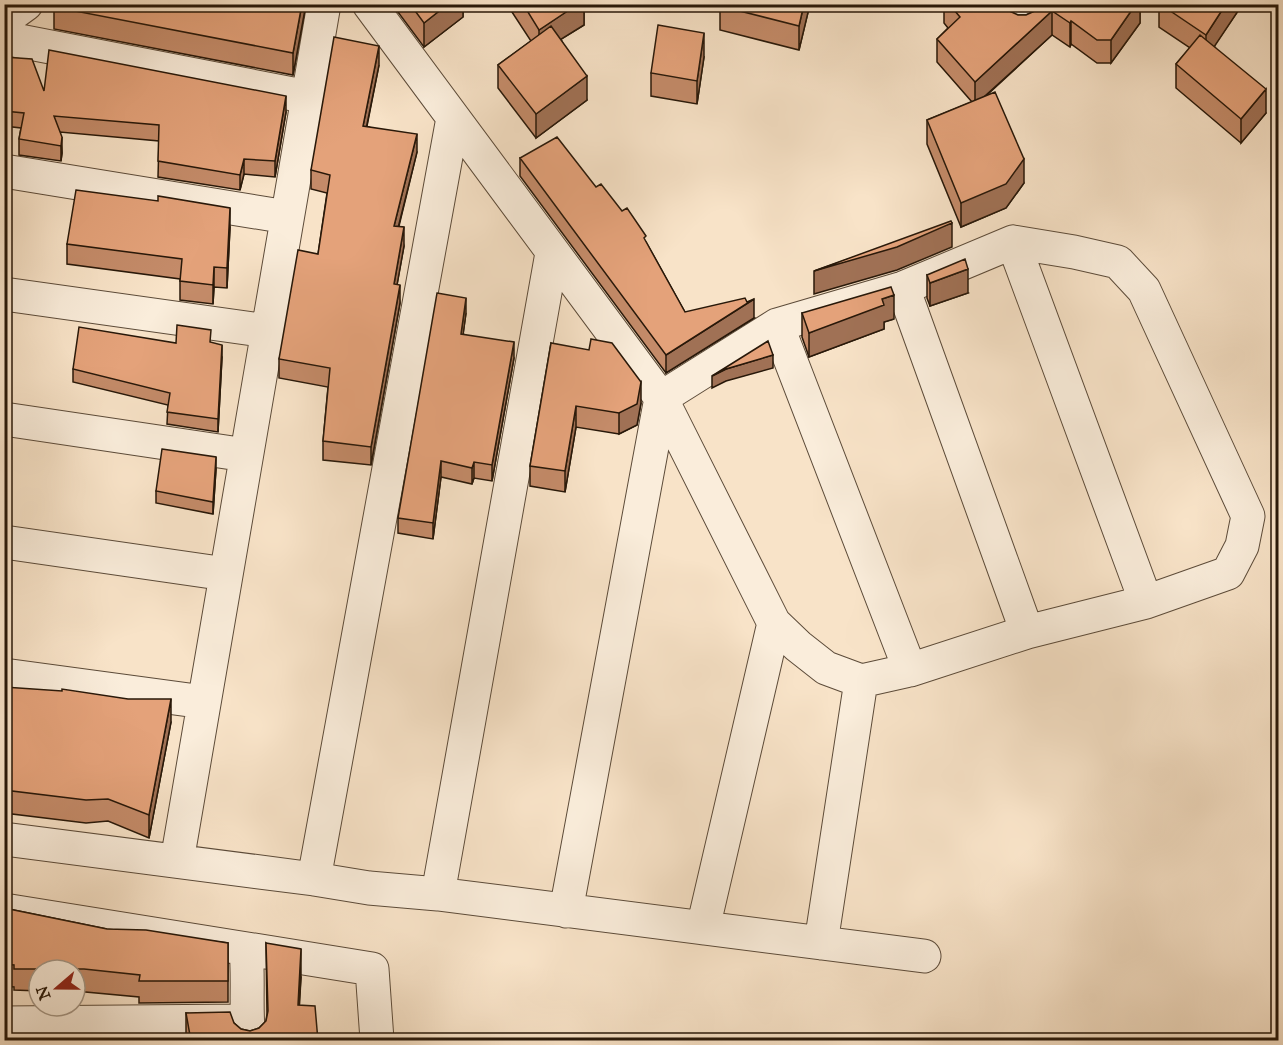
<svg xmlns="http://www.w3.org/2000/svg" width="1283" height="1045" viewBox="0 0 1283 1045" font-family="'IM FELL Great Primer',serif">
	<rect width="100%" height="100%" fill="#f8e3c8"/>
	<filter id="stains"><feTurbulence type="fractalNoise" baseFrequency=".00333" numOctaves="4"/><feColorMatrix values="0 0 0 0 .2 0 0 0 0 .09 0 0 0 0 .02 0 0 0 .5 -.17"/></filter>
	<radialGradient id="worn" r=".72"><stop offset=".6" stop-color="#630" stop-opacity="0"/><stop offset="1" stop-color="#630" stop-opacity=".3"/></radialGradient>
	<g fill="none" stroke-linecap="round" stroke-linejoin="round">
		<g stroke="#5c4b39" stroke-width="35">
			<path id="street" d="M369,4L661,398L774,623L798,646L826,668L861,681
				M1005,4L1022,21
				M4,20L26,4
				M4,38L308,97
				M4,171L287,217
				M1013,242L1146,602
				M903,288L1027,632
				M4,294L268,331
				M777,325L910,670
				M4,419L246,455
				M4,542L226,574
				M4,675L204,702
				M4,839L314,879L369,888L438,894L924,956
				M177,861L324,4
				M314,879L453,118
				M438,894L552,253
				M4,910L372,969L377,1040
				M566,911L661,398L777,325L903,288L1013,242L1074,252L1118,262L1144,290L1248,516L1242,546L1228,573L1146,602L1027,632L910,670L861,681L821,943
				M703,928L774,623
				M246,949C249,980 245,1010 249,1040
				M4,1023L246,1021"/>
		</g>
		<use href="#street" stroke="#faeddb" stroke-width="33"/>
	</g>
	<path fill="#c48b69" stroke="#281809" stroke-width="1.5" d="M54,4H306L293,75L54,29Z
		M392,4H463V17L424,47Z
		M510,4H584V25L561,39L587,100L536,138L498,88V65L531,41L510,9Z
		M810,4L799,50L720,30V6Z
		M944,4H1003L1009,11L1018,15H1026L1035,11L1036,9L1032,4H1140V23L1111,63H1097L1071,44L1070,47L1052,35L986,96L1024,183L1006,208L961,227L927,144V120L972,102L937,62V39L948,28L944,23Z
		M1159,4H1240V8L1214,46L1266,113L1241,143L1176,88V64L1190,48L1159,27Z
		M4,57L44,91L286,112L275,177L244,174L240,190L158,177L159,141L60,132L62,153L61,161L19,155V139L21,128L4,126Z
		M704,57L697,104L651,96V73Z
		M379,65L367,126L417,152L399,226L404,246L397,284L400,303L371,465L323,460V441L328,387L279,378V359L318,254L327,193L311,189V170Z
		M520,158L596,187L646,242L685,312L754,318L666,373L520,176Z
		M230,227L227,288L214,287L213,304L180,300V279L67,264V244Z
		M927,275L968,293L930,306L927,298Z
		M466,313L463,334L514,358L492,481L474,478L472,484L441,477L433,539L398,533V518Z
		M802,313L894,319L884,322V329L809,357L802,337Z
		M210,342L222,357L218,432L167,424L168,405L73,382V369L176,343Z
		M551,343L641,403L637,425L619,434L576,427L565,492L530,486V466Z
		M216,469L213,514L156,503V491Z
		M4,687L171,722L149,838L108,821L86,823L4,813Z
		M4,908L107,929L228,943V1002L139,1003V997L75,991V970H39V991L14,990V987L4,986Z
		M266,943L301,977L299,1005L318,1041H186V1013L234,1023L241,1029L250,1031L259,1028L266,1021L267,1014Z"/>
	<path fill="#a07155" stroke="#281809" stroke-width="1.5" d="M302,4H306L293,75V53Z
		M448,4H463V17L424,47V23Z
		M578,4H584V25L539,53V30Z
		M804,4H810L799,50V26Z
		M1136,4H1140V23L1111,63V40Z
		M1226,4H1240V8L1206,59V35Z
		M1052,11V35L975,105V82Z
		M1071,21V44L1070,47V23Z
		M704,33V57L697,104V81Z
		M379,46V65L363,144V126Z
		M587,76V100L536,138V114Z
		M1266,89V113L1241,143V119Z
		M286,96V112L275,177V161Z
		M417,134V152L394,244V226Z
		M62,137V153L61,161V146Z
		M244,159V174L240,190V175Z
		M1024,159V183L1006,208L961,227V203Z
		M230,208V227L227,288V268Z
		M952,223V247L897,270L814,294V271Z
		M404,227V246L394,302V284Z
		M214,267V287L213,304V285Z
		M968,269V293L930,306V283Z
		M400,285V303L371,465V447Z
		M894,295V319L884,322V329L809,357V333L882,299Z
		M466,298V313L461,350V334Z
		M754,299V318L666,373V355Z
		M514,342V358L492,481V465Z
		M222,345V357L218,432V419Z
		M773,355V368L726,381L712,388V376L726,369Z
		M641,382V403L637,425L619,434V413Z
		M576,406V427L565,492V471Z
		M216,457V469L213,514V502Z
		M441,461V477L433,539V523Z
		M474,462V478L472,484V468Z
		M171,699V722L149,838V815Z
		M301,949V977L298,1033V1005Z"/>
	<path fill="#e4a27a" stroke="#281809" stroke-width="1.5" d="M54,4H302L293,53L54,7Z
		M410,4H448L424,23Z
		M523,4H578L539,30Z
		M721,4H804L799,26L720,6Z
		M949,4H1003L1009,11L1018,15H1026L1035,11L1039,4H1136L1111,40H1097L1071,21L1070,23L1052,11L975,82L937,39L960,17Z
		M1160,4H1226L1206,35Z
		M658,25L704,33L697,81L651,73Z
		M551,26L587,76L536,114L498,65Z
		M1200,35L1266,89L1241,119L1176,64Z
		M334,37L379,46L363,126L417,134L394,226L404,227L394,284L400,285L371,447L323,441L330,368L279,359L298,250L318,254L330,175L311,170Z
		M49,50L286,96L275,161L244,159L240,175L158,161L159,125L54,116L62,137L61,146L19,139L24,113L4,111V57L32,59L44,91Z
		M995,92L1024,159L1006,184L961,203L927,120Z
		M557,137L596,187L601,184L622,211L627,208L646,236L644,238L685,312L745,298L747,302L754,299L666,355L520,158Z
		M76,190L158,201V196L230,208L227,268L214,267L213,285L180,281L182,259L67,244Z
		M951,221L952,223L897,247L814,271Z
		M965,259L968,269L930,283L927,275Z
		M891,287L894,295L882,299L884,305L809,333L802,313Z
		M437,293L466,298L461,334L514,342L492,465L474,462L472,468L441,461L433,523L398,518Z
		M177,325L211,330L210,342L222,345L218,419L167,412L170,393L73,369L79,327L176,343Z
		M591,339L612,343L641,382L637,404L619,413L576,406L565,471L530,466L551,343L589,350Z
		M768,341L773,355L726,369L712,376Z
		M162,449L216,457L213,502L156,491Z
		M4,687L62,691V689L128,699H171L149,815L108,799L86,800L4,790Z
		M4,908L107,929L146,930L228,943V981H139L140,975L84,969H14V965L4,964Z
		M266,943L301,949L298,1005L315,1006L318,1041H191L186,1013L230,1012L234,1023L241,1029L250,1031L259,1028L266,1021L268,1011Z"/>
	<rect width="1283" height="1045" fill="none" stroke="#f8e3c8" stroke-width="24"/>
	<rect x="6" y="6" width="1271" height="1033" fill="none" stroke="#281809" stroke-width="3"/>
	<rect x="12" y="12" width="1259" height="1021" fill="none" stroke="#281809" stroke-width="1.5"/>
	<g transform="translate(57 988) rotate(250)"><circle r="28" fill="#faeddb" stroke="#a69887" stroke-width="1.5"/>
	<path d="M0-4.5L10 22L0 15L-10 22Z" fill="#8f2418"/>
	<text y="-9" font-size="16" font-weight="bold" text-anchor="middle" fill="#281809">N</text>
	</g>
	<rect width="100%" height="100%" filter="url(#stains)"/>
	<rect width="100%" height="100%" fill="url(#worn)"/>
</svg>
